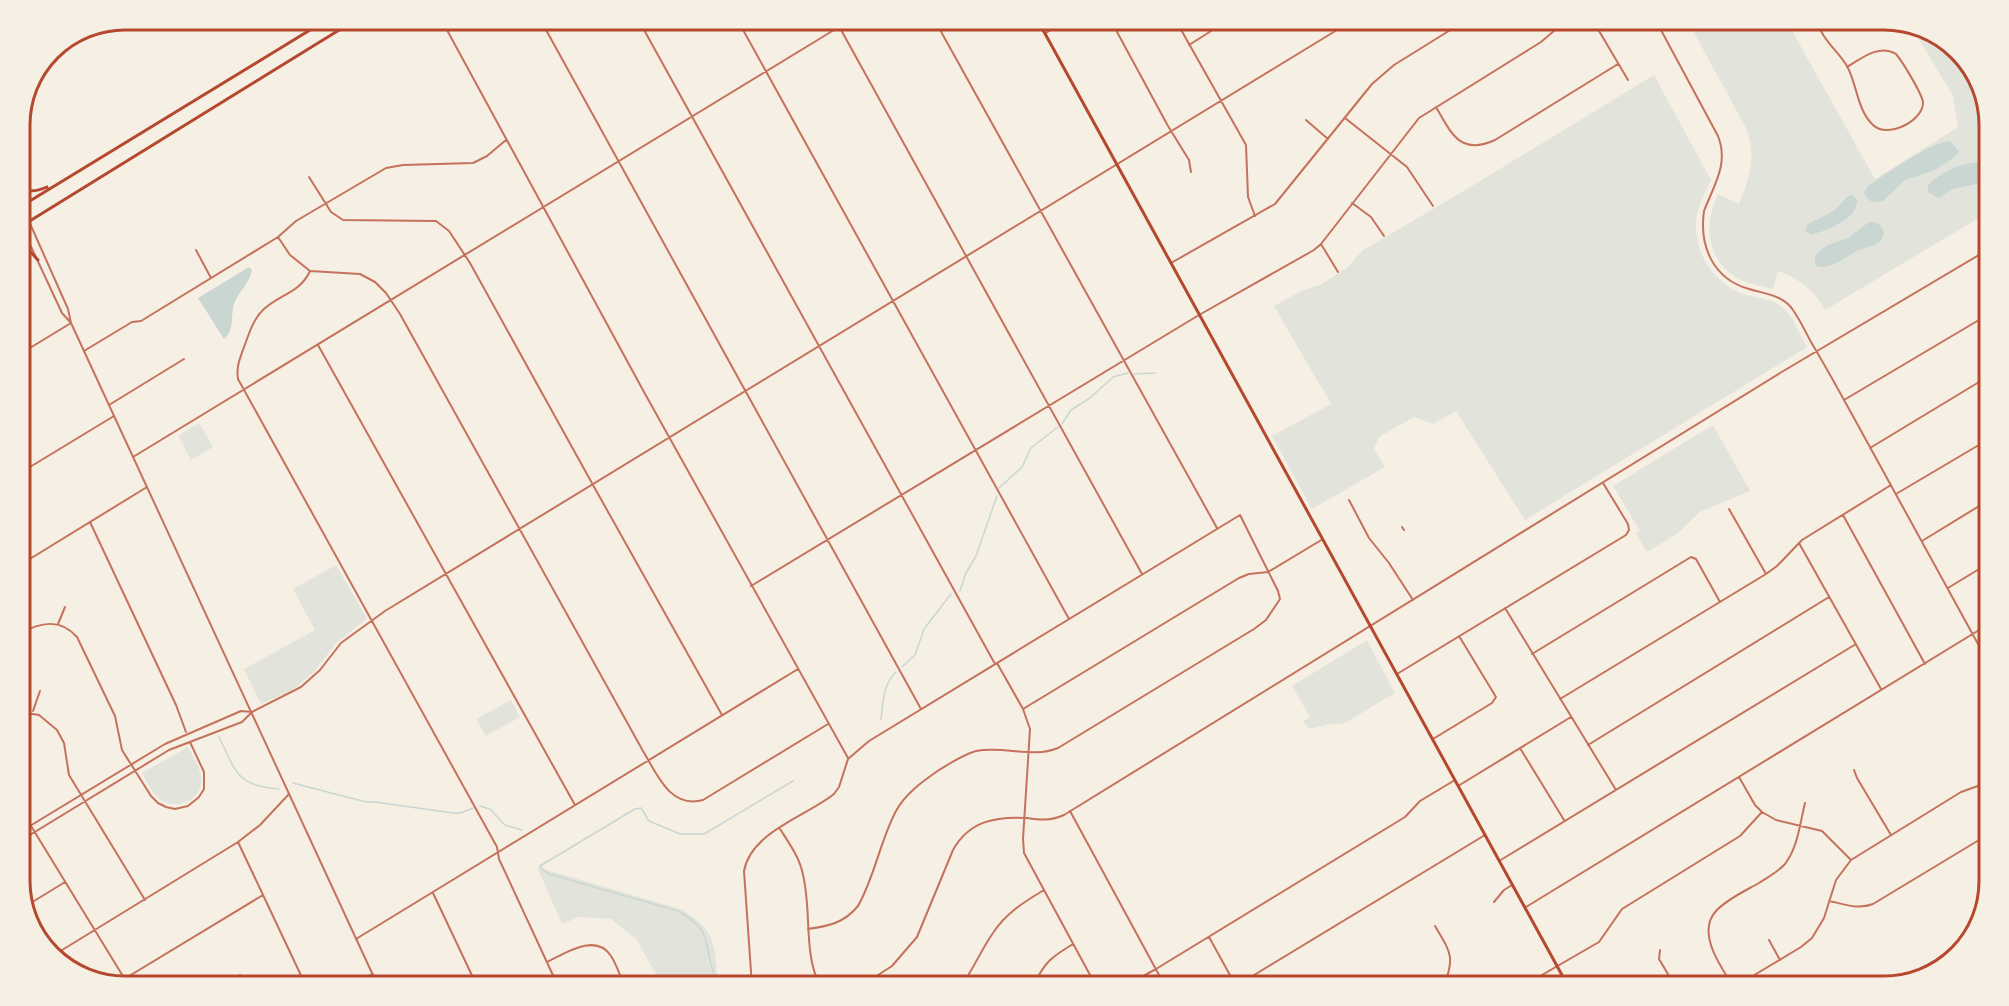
<svg xmlns="http://www.w3.org/2000/svg" width="2009" height="1006" viewBox="0 0 2009 1006" font-family="'IBM Plex Sans',sans-serif">
	<rect width="100%" height="100%" fill="#f6efe4"/>
	<path fill="#e2e4dc" d="M1687,20H1786L1875,179L1958,127L1953,96L1911,26L1931,30L1972,66L1989,118V212L1825,310C1815,291 1799,278 1778,271L1773,289C1762,286 1751,285 1741,280C1706,262 1703,226 1718,194L1739,204C1750,177 1757,156 1746,128Z
		M1654,75L1711,180C1706,191 1700,202 1697,214C1691,247 1710,280 1740,293C1752,298 1768,297 1779,305C1793,314 1799,333 1807,347L1525,520L1456,411L1433,424L1414,417L1379,437L1374,449L1385,467L1312,509L1272,436L1331,404L1274,306L1303,290L1320,285L1347,268L1363,250L1457,195Z
		M199,423L213,447L191,460L178,436Z
		M1713,425L1750,491L1700,512L1677,534L1647,552L1636,534L1640,531L1613,486Z
		M336,565L367,619L337,642L313,673L291,691L261,704L244,669L315,630L293,589Z
		M1367,640L1395,693L1343,724H1330L1309,729L1303,721L1310,717L1292,686Z
		M511,700L520,717L486,736L476,719Z
		M188,747C193,756 200,767 201,777C204,799 178,811 161,800C153,795 147,782 142,773Z
		M537,867L680,909C719,931 714,946 718,986H662L637,940L611,919L579,917L562,924Z"/>
	<path fill="#c9d6d2" d="M1950,141L1959,152L1953,158L1935,170L1905,180L1883,201L1872,202L1866,197L1864,192L1869,185C1890,172 1927,144 1950,141Z
		M1986,161L1989,163V172L1977,184L1953,189L1938,198L1928,192V185C1948,167 1961,164 1986,161Z
		M1852,195L1857,200C1858,220 1826,230 1811,235L1805,231L1808,224L1834,211L1848,196Z
		M1869,222C1878,221 1882,226 1884,234C1880,248 1868,245 1857,251C1846,256 1827,273 1815,265V255L1828,245L1848,238Z
		M249,267L252,270C250,283 238,292 234,304C230,317 235,330 224,339L198,298Z"/>
	<g fill="none" stroke-linecap="round" stroke-linejoin="round">
		<path stroke="#c9d6d2" stroke-width="1.5" d="M1134,374L1155,373
			M1062,424L1071,410L1090,398L1113,377L1128,373
			M999,488L1022,467L1031,448L1058,427
			M960,591L965,575L976,556L997,496
			M902,667L915,655L924,629L951,594
			M881,719C883,702 883,684 896,672
			M219,737C236,771 236,786 279,789
			M293,783L366,802H375L453,813H461L473,808
			M480,806L490,809L505,825L522,830
			M715,977C702,942 715,932 678,911L549,874L544,871L540,866L635,809L641,808L649,821L680,834H704L793,781"/>
		<path stroke="#c5725c" stroke-width="2" d="M441,19L644,392L848,758
			M540,19L921,709
			M638,19L995,664
			M737,19L1069,619
			M835,19L1142,574
			M934,19L1217,528
			M1110,19L1168,126L1189,160L1191,172
			M1175,19L1246,145L1248,197L1255,216
			M1592,19L1628,80
			M1655,19L1718,136C1729,164 1714,185 1704,211C1699,246 1713,279 1749,289C1765,294 1783,295 1793,310C1800,320 1805,331 1811,342C1832,377 1851,413 1871,449C1910,521 1950,592 1989,664
			M1817,19C1821,40 1837,49 1847,66C1857,84 1857,110 1873,125C1887,139 1923,121 1923,103C1923,95 1902,61 1896,54C1879,44 1862,58 1847,67
			M1046,33L1066,19
			M1189,45L1230,19
			M1436,107C1451,133 1460,156 1495,140L1618,64
			M1345,118L1407,167L1433,206
			M1306,120L1328,139
			M309,177L331,212L343,220L436,221L449,231L470,263L593,485L722,715
			M1352,203L1371,217L1384,236
			M278,237L290,255L310,271L360,274L375,282L386,293L400,314L643,751C657,774 670,809 703,800L828,724
			M1321,244L1338,272
			M196,250L211,278
			M1171,263L1275,204L1372,84L1394,65L1468,19
			M310,271C300,293 280,294 264,309C253,319 249,334 244,347C240,358 236,367 238,379L497,847L499,859L558,986
			M318,345L575,805
			M84,351L132,322L141,321L278,237L296,221L386,168L403,165L473,163L487,156L506,140
			M20,354L71,323
			M1844,400L1989,314
			M109,405L184,359
			M1870,448L1989,376
			M133,457L852,19
			M20,473L114,416
			M1896,494L1989,439
			M1349,500L1369,538L1389,563L1413,600
			M1729,509L1766,574
			M1843,515L1925,664
			M90,522L176,705L186,732
			M1402,527L1404,530
			M1922,541L1989,500
			M1799,543L1881,689
			M20,565L147,487
			M751,586L1199,315L1314,250L1321,244L1419,118L1541,42L1555,30L1562,19
			M1948,588L1989,563
			M1505,608L1616,790
			M58,624L65,607
			M20,634C40,622 60,618 77,637L115,716L122,750L151,796L158,803L166,807L175,809L188,806L199,797L204,789V772L190,742
			M1532,654L1691,557L1696,559L1720,602
			M997,663L1023,709L1030,729L1023,839L1024,853L1096,986
			M1397,674L1626,535L1629,530L1628,524L1603,483
			M1560,699L1766,574L1777,566L1802,540L1891,485
			M1023,709L1239,578L1249,574L1268,572L1323,539
			M33,711L40,691
			M20,712L39,715L57,730L64,743L69,775L145,900
			M1433,739L1492,703L1496,697L1459,636
			M1588,745L1829,597
			M1520,748L1564,820
			M1854,770L1857,778L1891,835
			M1739,777L1755,805L1762,812L1776,820L1822,831L1851,860
			M1458,786L1571,717
			M20,808L129,986
			M1070,811L1165,986
			M780,829C789,843 800,858 803,875C812,912 803,952 820,986
			M20,832L165,744L241,711L252,712
			M20,841L169,750L242,722L252,712L301,687L320,670L341,643L385,611L1355,19
			M238,842L306,986
			M1499,861L1856,644
			M433,893L477,986
			M1829,901C1844,904 1858,910 1873,904L1989,834
			M1494,902L1504,890L1512,885
			M26,906L65,882
			M1526,907L1989,624
			M1435,926C1451,953 1455,957 1444,986
			M1209,937L1236,986
			M356,939L798,669
			M1769,940L1780,960
			M1660,950L1659,959L1675,986
			M54,955L238,842L260,825L289,794
			M547,962C564,954 596,932 611,956C617,965 620,977 625,986
			M240,975L245,986
			M116,984L263,895
			M345,986L373,974
			M752,986L744,871C751,832 805,817 834,794L839,787L848,759L869,741L1240,515L1278,591L1280,599L1266,620L1254,629L1058,748C1032,759 1003,745 976,751C962,755 951,763 939,770C923,781 905,794 896,811C880,841 875,876 858,906C844,923 829,926 808,929
			M861,986L892,966L917,937L953,850C969,821 996,816 1027,818C1040,820 1051,821 1064,815L1780,373L1989,249
			M961,986C973,970 981,950 993,933C1006,913 1024,902 1044,890
			M1033,986C1045,962 1050,958 1073,944
			M1125,986L1156,969L1405,817L1420,801L1455,780
			M1236,986L1485,835
			M1349,986C1372,972 1378,977 1402,986
			M1523,986L1599,942L1622,909L1740,836L1762,812
			M1733,986C1721,967 1696,933 1716,911C1727,899 1745,891 1759,883C1768,877 1778,872 1785,864C1798,847 1800,823 1805,803
			M1736,986L1801,947L1812,938L1824,918L1836,880L1851,860L1961,792L1989,782"/>
		<path stroke="#c5725c" stroke-width="2" d="M20,201L68,309L71,323L378,986
			M20,223L62,313L71,323"/>
		<path stroke="#b5482f" stroke-width="3" d="M1037,19L1568,986"/>
		<path stroke="#b5482f" stroke-width="3" d="M20,188C29,193 38,191 47,187
			M20,207L328,19
			M20,227L357,19
			M20,242L25,246L38,260"/>
	</g>
	<path d="M0 0H2009V1006H0ZM125 30H1884A95 95 0 0 1 1979 125V881A95 95 0 0 1 1884 976H125A95 95 0 0 1 30 881V125A95 95 0 0 1 125 30Z" fill="#f6efe4" fill-rule="evenodd"/>
	<path fill="none" stroke="#b5482f" stroke-width="3" d="M125 30H1884A95 95 0 0 1 1979 125V881A95 95 0 0 1 1884 976H125A95 95 0 0 1 30 881V125A95 95 0 0 1 125 30Z"/>
</svg>
